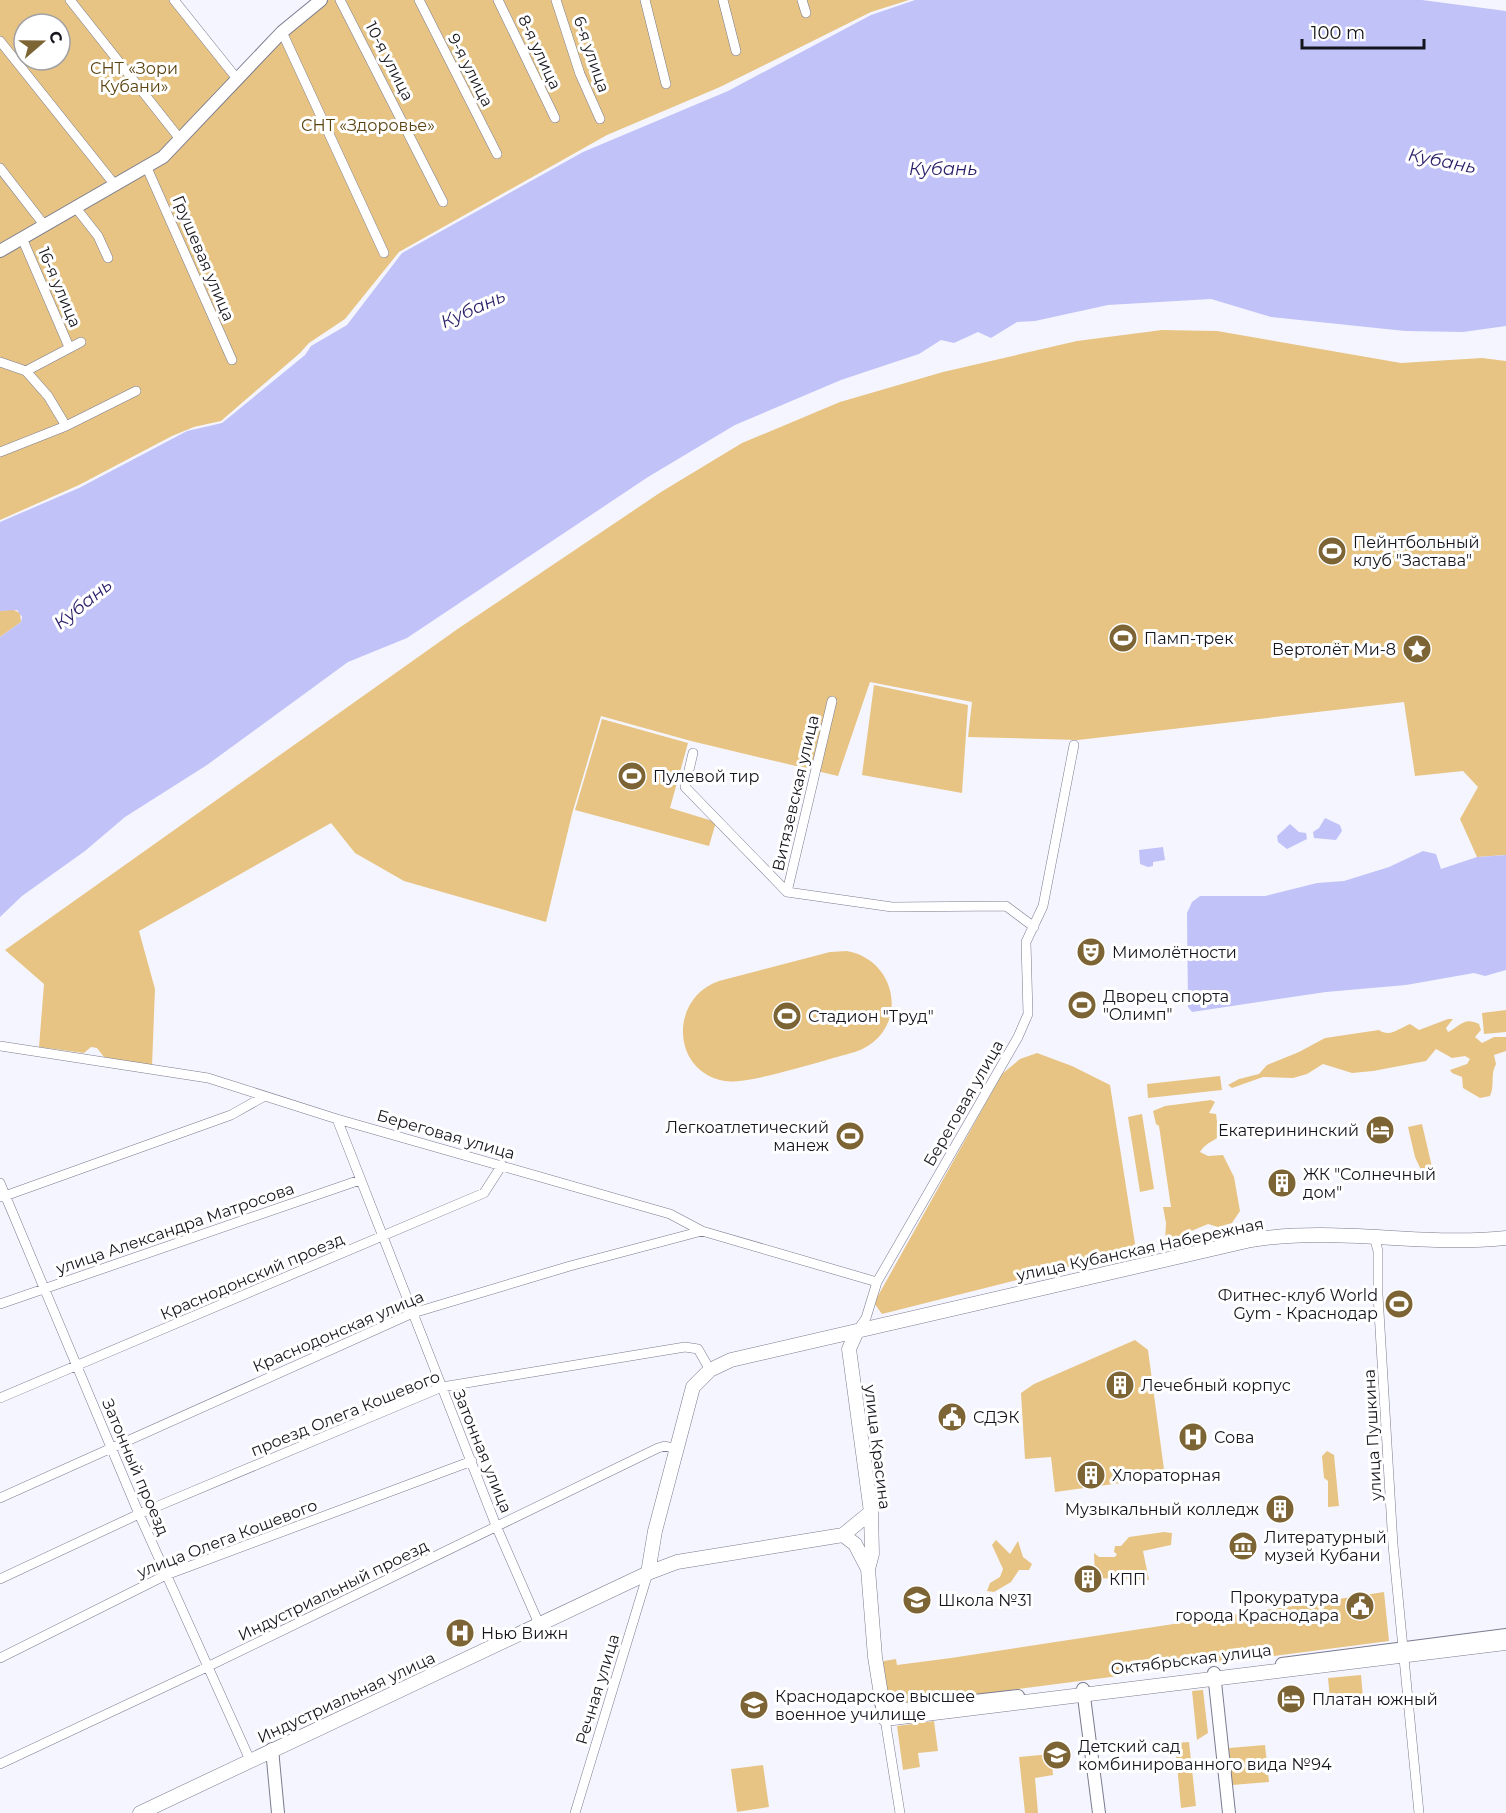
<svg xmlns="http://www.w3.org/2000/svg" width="1506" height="1813" viewBox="0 0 1506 1813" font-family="Montserrat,sans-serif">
	<rect width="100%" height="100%" fill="#f5f5ff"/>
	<path fill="#e7c483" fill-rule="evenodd" d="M0,0H173L238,80L321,0H909L871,12L720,87L607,135L399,252L345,319L309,343L300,353L221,421L194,427L172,436L79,485L0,520ZM24,24H60V60H24Z
		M1162,330L1217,331L1401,363L1482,358L1506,361V855L1477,857L1460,819L1478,787L1463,771L1415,776L1404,702L1078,740L968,737L972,702L870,682L838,776L691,741L601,716L572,814L546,922L404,881L355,853L331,823L139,931L155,989L152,1066L104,1057L97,1048L91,1047L84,1053L39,1047L44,984L5,950L459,628L661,492L742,443L840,402L943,372L1077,341Z
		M12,609L20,613L21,622L0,637V611Z
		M874,685L968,705L962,793L862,775Z
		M602,719L688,743L670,808L716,822L709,846L575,810Z
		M847,951C901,961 909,1034 855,1052C827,1059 749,1085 725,1081C671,1072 669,998 719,981L830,952Z
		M1506,1010V1032L1484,1034L1482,1013Z
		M1448,1019H1453L1446,1028L1448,1032C1459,1027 1464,1016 1479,1024L1481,1030L1475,1037L1482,1043L1494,1037H1506V1051L1494,1055L1496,1064C1490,1075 1495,1085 1490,1096L1480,1098L1463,1088L1462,1077L1452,1073L1450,1070L1467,1064L1470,1059L1465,1056L1452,1058L1436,1049L1426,1061L1373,1071L1352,1073L1323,1064L1307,1074L1293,1078L1263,1077L1232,1088L1228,1085L1239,1079L1259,1074L1267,1065L1299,1052L1325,1038L1379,1030C1390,1038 1399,1028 1410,1024L1419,1030Z
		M1037,1053L1072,1066L1110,1085L1136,1250L882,1314L874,1303L1002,1074L1020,1059Z
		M1220,1076L1222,1090L1148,1098L1147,1084Z
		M1211,1100L1215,1102L1209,1113L1216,1114L1218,1129L1223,1131C1218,1141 1205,1142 1200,1152L1208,1156L1223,1155L1234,1177L1240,1211L1232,1223L1218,1227L1208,1224L1165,1242L1166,1223L1163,1207H1171L1159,1126L1156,1124L1153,1111L1165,1106Z
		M1142,1114L1154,1189L1140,1192L1128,1117Z
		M1422,1124L1432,1167L1422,1172L1415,1157L1408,1127Z
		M1135,1340L1148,1350L1165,1477L1055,1492L1051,1457L1025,1459L1021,1393L1034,1384Z
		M1327,1451L1334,1455L1339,1506L1328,1507V1481L1324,1478L1322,1456Z
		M1164,1532L1172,1533L1171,1545L1143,1551L1149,1580L1095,1578L1094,1553L1099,1557H1115L1117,1554L1114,1552L1115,1546H1121L1129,1537Z
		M996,1540L1010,1554L1018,1541L1023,1557L1032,1564L1029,1570H1019L1011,1582L994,1592L987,1591L990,1583L1000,1577L1003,1569L992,1545Z
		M1384,1592L1389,1641L894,1705L889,1702L882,1665L884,1661L896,1659L897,1665L951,1658Z
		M1361,1675L1363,1697L1330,1699L1328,1678Z
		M1203,1690L1208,1733L1197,1740L1192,1691Z
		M934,1721L938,1751L918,1753L920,1767L903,1770L897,1726Z
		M1189,1742L1196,1806L1181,1808L1175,1743Z
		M1265,1745L1269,1782L1232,1785L1229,1748Z
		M1051,1754L1053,1775L1035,1778L1038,1813H1025L1019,1757Z
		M763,1765L769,1807L737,1812L731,1769Z"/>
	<path fill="#c1c3f8" d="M915,0H1422L1506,11V326L1463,332L1405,331L1271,317L1211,299L1108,305L1035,321L1017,322L991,338L978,332L954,343L941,340L919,354L841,380L735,425L648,477L407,638L348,662L207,765L125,817L85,851L22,896L0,917V637L21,622L22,617L17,610L0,611V522L79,488L187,431L222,423L305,355L311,346L347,325L402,253L583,152L728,91L871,15Z
		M1325,818L1340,825L1342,831L1336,840L1314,838L1313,832L1319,828Z
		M1290,824L1299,832L1306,833L1307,839L1287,849L1278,842L1277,836Z
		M1163,847L1165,860L1153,862V866L1148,867L1140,864L1139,850Z
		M1423,851L1436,854L1441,869L1477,857L1506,855V970L1485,976L1474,973L1406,985L1326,992L1192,1012L1188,1007L1187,913L1192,902L1200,896H1265L1317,883L1344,881L1389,867Z"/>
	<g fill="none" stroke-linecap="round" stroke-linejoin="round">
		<g stroke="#7a7b8f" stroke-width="10">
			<path id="minor" d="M70,0L180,139
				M174,0L238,80
				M340,0L443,202
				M419,0L497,154
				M498,0L555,118
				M556,0L580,74L600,119
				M645,0L666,84
				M723,0L736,51
				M802,0L806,13
				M282,32L384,253
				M0,41L115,185
				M0,168L45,226
				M147,168L232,360
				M76,208L98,236L108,258
				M22,238L69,347
				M0,362L26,371L81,342
				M26,371L48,396L66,426
				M0,452L66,426L136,391
				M693,753L685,787L787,892L892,907L1006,906L1034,927
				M787,892L832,701
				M0,1046L208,1078L337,1119L670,1214L702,1231L877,1282
				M337,1119L497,1528L539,1624
				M0,1183L139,1514L250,1760
				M2,1197L231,1115L263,1097
				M1374,1236L1378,1251V1295L1393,1545L1419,1813
				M0,1304L360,1180
				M857,1331L866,1318L877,1282L1018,1037L1028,1014L1026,942L1043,906L1074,745
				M0,1398L484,1193L502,1165
				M0,1498L413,1313L570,1266L702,1231
				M0,1579L139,1514L442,1387L685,1347L698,1349L710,1370
				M0,1658L166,1575L472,1461
				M885,1719L900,1813
				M0,1764L207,1667L658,1448L665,1446L677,1449
				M575,1813L648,1573"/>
		</g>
		<g stroke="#7a7b8f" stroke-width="14">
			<path id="tertiary" d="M0,251L163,157L282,32L321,0
				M1282,1664L1506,1635
				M1214,1673L1229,1813
				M1083,1689L1099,1813
				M881,1703L896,1710L1018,1696
				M272,1749L278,1813"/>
		</g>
		<g stroke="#7a7b8f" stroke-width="15">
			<path id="secondary" d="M857,1331L849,1349L871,1512L872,1554L868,1569
				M843,1535L855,1544L868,1569L875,1657L885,1719L1506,1643
				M648,1573L655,1531L693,1387L710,1370L731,1360L1251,1240C1339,1226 1419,1247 1506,1238
				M140,1813L648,1573L677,1562L843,1535L871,1512"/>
		</g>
		<use href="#minor" stroke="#fff" stroke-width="9"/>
		<use href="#tertiary" stroke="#fff" stroke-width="12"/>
		<use href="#secondary" stroke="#fff" stroke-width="14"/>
	</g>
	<defs>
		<g id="stadium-disc" transform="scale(1.5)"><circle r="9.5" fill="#7d6435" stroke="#fff"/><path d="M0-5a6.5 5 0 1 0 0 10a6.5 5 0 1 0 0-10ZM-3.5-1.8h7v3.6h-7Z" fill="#fff"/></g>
		<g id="sight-disc" transform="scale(1.5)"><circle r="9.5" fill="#7d6435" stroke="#fff"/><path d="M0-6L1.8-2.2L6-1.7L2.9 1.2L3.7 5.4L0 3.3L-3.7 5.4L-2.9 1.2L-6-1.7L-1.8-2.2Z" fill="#fff"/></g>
		<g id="theatre-disc" transform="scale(1.5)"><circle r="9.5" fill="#7d6435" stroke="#fff"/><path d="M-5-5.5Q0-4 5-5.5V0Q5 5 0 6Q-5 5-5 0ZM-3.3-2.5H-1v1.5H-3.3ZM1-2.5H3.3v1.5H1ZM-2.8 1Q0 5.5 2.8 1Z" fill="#fff"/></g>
		<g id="hotel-disc" transform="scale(1.5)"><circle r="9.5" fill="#7d6435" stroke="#fff"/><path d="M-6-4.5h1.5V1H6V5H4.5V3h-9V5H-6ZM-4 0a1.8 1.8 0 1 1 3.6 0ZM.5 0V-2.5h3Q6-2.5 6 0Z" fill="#fff"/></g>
		<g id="building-disc" transform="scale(1.5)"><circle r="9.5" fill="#7d6435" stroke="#fff"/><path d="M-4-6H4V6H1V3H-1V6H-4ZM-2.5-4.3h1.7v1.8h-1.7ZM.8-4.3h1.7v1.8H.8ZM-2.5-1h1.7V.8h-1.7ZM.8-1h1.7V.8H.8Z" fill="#fff"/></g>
		<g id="civic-disc" transform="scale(1.5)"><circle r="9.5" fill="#7d6435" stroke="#fff"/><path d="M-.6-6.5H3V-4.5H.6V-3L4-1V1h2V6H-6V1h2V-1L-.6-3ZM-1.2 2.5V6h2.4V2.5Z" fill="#fff"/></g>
		<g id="hospital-disc" transform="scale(1.5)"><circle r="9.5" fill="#7d6435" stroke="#fff"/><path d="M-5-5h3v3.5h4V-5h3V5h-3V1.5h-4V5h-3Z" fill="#fff"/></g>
		<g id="museum-disc" transform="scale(1.5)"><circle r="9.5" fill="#7d6435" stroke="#fff"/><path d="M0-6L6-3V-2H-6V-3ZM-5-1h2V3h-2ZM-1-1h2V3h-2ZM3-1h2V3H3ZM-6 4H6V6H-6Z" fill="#fff"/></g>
		<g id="school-disc" transform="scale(1.5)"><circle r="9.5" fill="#7d6435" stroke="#fff"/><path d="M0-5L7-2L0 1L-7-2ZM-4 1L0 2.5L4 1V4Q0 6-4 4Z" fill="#fff"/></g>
		<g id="university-disc" transform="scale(1.5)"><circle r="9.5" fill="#7d6435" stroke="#fff"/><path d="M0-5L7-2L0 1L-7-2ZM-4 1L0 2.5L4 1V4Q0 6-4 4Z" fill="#fff"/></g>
	</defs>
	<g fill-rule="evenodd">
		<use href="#stadium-disc" x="1332" y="551"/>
		<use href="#stadium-disc" x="1123" y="638"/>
		<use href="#sight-disc" x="1417" y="649"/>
		<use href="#stadium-disc" x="632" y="776"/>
		<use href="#theatre-disc" x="1091" y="952"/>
		<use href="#stadium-disc" x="1082" y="1005"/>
		<use href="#stadium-disc" x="787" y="1016"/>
		<use href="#hotel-disc" x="1380" y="1130"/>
		<use href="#stadium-disc" x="850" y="1136"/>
		<use href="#building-disc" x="1282" y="1183"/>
		<use href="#stadium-disc" x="1399" y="1304"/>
		<use href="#building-disc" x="1120" y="1385"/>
		<use href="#civic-disc" x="952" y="1417"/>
		<use href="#hospital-disc" x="1193" y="1437"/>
		<use href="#building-disc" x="1091" y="1475"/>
		<use href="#building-disc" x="1280" y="1509"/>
		<use href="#museum-disc" x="1243" y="1546"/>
		<use href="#building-disc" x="1088" y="1579"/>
		<use href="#school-disc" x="917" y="1600"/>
		<use href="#civic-disc" x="1360" y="1606"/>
		<use href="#hospital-disc" x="460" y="1633"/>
		<use href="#hotel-disc" x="1291" y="1699"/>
		<use href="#university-disc" x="754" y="1705"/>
		<use href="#school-disc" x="1057" y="1755"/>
	</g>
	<g text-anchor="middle" stroke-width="6" stroke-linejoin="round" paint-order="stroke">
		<g font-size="16" fill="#15151d" stroke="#fff">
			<text transform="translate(540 52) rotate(65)" y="6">8-я улица</text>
			<text transform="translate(592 54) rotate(71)" y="6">6-я улица</text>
			<text transform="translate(390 61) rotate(63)" y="6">10-я улица</text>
			<text transform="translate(471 70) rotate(63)" y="6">9-я улица</text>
			<text transform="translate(204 258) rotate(67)" y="6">Грушевая улица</text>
			<text transform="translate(60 287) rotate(67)" y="6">16-я улица</text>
			<text transform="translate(795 793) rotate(-77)" y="6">Витязевская улица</text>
			<text transform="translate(963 1103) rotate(-60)" y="6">Береговая улица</text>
			<text transform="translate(446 1134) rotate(16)" y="6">Береговая улица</text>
			<text transform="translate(175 1228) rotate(-19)" y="6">улица Александра Матросова</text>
			<text transform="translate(1140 1249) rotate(-12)" y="6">улица Кубанская Набережная</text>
			<text transform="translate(252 1276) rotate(-23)" y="6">Краснодонский проезд</text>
			<text transform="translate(338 1331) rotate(-23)" y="6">Краснодонская улица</text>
			<text transform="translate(345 1413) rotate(-22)" y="6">проезд Олега Кошевого</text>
			<text transform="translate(1372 1435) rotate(-93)" y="6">улица Пушкина</text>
			<text transform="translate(878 1447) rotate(83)" y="6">улица Красина</text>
			<text transform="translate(483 1451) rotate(68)" y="6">Затонная улица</text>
			<text transform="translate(136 1467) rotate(67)" y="6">Затонный проезд</text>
			<text transform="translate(227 1538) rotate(-21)" y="6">улица Олега Кошевого</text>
			<text transform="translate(333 1590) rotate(-26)" y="6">Индустриальный проезд</text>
			<text transform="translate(1191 1659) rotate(-7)" y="6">Октябрьская улица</text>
			<text transform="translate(597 1689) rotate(-73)" y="6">Речная улица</text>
			<text transform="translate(346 1697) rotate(-25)" y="6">Индустриальная улица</text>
		</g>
		<g font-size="16" fill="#5b4310" stroke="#fff">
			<text x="134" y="74">СНТ «Зори<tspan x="134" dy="18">Кубани»</tspan></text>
			<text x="368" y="131">СНТ «Здоровье»</text>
		</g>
		<g font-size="16" fill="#15151d" stroke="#fff" text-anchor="start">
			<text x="1353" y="548">Пейнтбольный<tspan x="1353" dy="18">клуб "Застава"</tspan></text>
			<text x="1144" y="644">Памп-трек</text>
			<text x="1396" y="655" text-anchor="end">Вертолёт Ми-8</text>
			<text x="653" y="782">Пулевой тир</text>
			<text x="1112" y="958">Мимолётности</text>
			<text x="1103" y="1002">Дворец спорта<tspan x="1103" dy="18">"Олимп"</tspan></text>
			<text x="808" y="1022">Стадион "Труд"</text>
			<text x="829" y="1133" text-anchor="end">Легкоатлетический<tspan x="829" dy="18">манеж</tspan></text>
			<text x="1359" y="1136" text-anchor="end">Екатерининский</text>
			<text x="1303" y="1180">ЖК "Солнечный<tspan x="1303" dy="18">дом"</tspan></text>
			<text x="1378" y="1301" text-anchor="end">Фитнес-клуб World<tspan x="1378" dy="18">Gym - Краснодар</tspan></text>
			<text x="1141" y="1391">Лечебный корпус</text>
			<text x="973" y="1423">СДЭК</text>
			<text x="1214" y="1443">Сова</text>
			<text x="1112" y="1481">Хлораторная</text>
			<text x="1259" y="1515" text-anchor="end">Музыкальный колледж</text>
			<text x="1264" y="1543">Литературный<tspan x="1264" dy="18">музей Кубани</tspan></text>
			<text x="1109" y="1585">КПП</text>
			<text x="1339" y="1603" text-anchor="end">Прокуратура<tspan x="1339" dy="18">города Краснодара</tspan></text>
			<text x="938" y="1606">Школа №31</text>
			<text x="481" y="1639">Нью Вижн</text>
			<text x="775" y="1702">Краснодарское высшее<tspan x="775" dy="18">военное училище</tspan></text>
			<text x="1312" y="1705">Платан южный</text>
			<text x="1078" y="1752">Детский сад<tspan x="1078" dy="18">комбинированного вида №94</tspan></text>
		</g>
		<g font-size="18" font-style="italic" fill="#2a1f69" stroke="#fff">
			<text transform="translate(1442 161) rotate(11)" y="6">Кубань</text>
			<text x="943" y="175">Кубань</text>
			<text transform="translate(473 309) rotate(-24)" y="6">Кубань</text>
			<text transform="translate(83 604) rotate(-39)" y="6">Кубань</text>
		</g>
	</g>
	<g transform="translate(42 42) rotate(70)"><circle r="28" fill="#ffffff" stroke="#a1a1a5" stroke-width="1.5"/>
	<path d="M0-4.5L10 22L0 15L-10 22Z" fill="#7d6435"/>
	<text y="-9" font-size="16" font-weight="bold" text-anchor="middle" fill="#15151d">С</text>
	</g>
	<path d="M1302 39v9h122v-9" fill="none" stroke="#15151d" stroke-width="3"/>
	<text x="1311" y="39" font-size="18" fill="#15151d" stroke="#ffffff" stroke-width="4.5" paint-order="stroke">100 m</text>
</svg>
